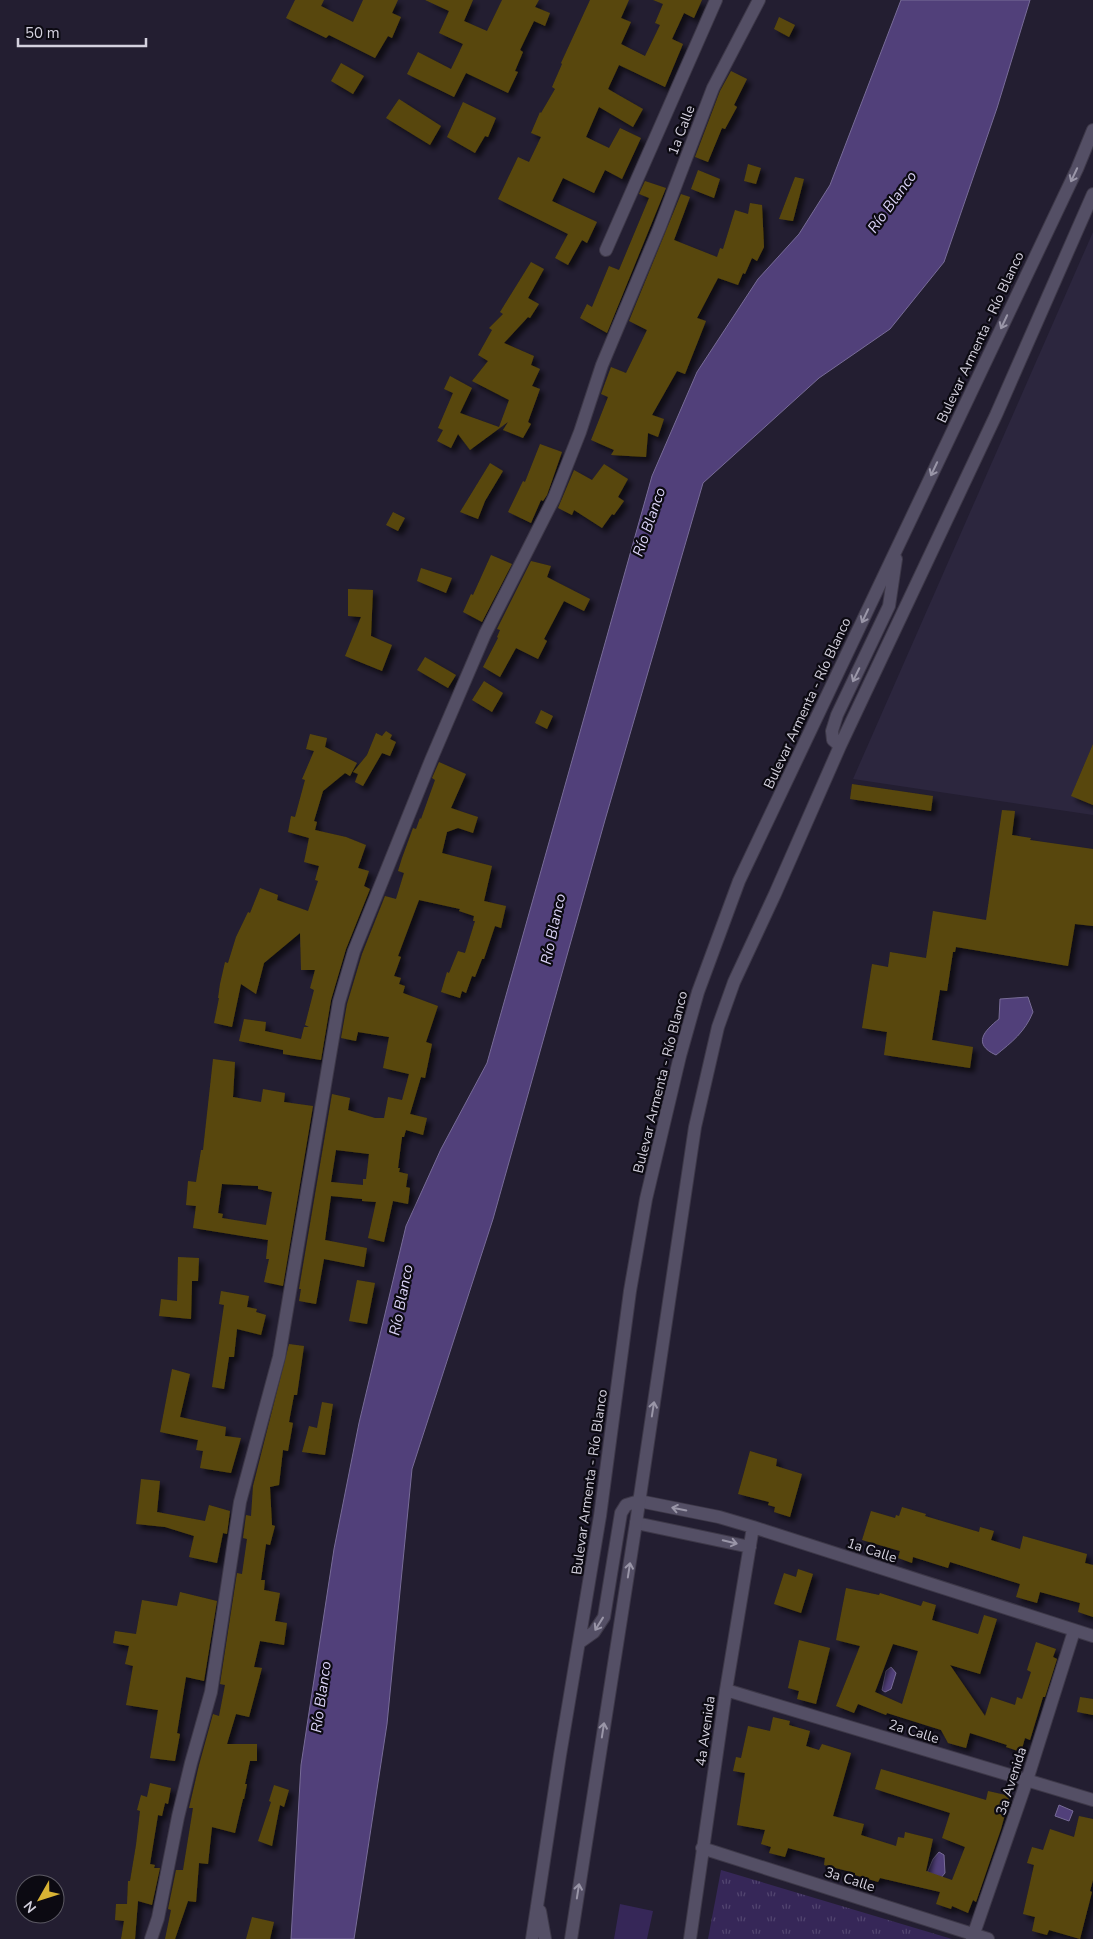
<svg xmlns="http://www.w3.org/2000/svg" width="1093" height="1939" viewBox="0 0 1093 1939" font-family="'Nunito Sans',sans-serif">
	<defs>
		<pattern id="grass-tufts" width="24" height="20" patternUnits="userSpaceOnUse" patternTransform="scale(1.25)"><rect width="24" height="20" fill="#362758"/><path d="M3 7l-1-3M5 7V3M7 7l1-3M15 17l-1-3M17 17v-4M19 17l1-3" fill="none" stroke="#524570"/></pattern>
		<filter id="shadow"><feDropShadow dx="4.5" dy="4.5" stdDeviation="2.5" flood-color="#0009"/></filter>
	</defs>
	<rect width="100%" height="100%" fill="#231e31"/>
	<path fill="#2c263e" d="M1093,232V815L853,779Z"/>
	<path fill="url(#grass-tufts)" d="M721,1870L952,1939H708Z"/>
	<path fill="#362758" d="M620,1904L653,1911L647,1939H614Z"/>
	<path fill="#51407a" stroke="#786c98" d="M901,0H1030L997,108L944,262L890,329L819,378L703,483L605,820L493,1219L412,1469L387,1724L354,1939H291L301,1765L334,1549L359,1423L406,1226L441,1149L487,1063L652,476L697,372L758,279L799,234L830,185Z
		M1028,997L1033,1012C1025,1032 1012,1042 996,1055C972,1044 984,1031 999,1019L1000,999Z
		M891,1667L896,1673L891,1689L885,1692L882,1690L886,1671Z
		M1059,1805L1073,1811L1069,1821L1055,1816Z
		M939,1852L944,1855L945,1873L940,1879L927,1873L933,1859Z"/>
	<path fill="#58470b" fill-rule="evenodd" filter="url(#shadow)" d="M295,0H324L321,6L353,22L363,0H398L392,13L401,17L392,38L388,36L375,58L329,35L326,38L286,18Z
		M425,0H473L464,21L487,31L502,0H539L535,7L550,13L545,26L534,21L520,50L523,52L515,71L518,72L508,93L466,73L454,97L407,74L418,52L451,69L463,44L439,33L449,11Z
		M590,0H629L621,18L631,22L621,44L645,56L660,25L655,23L663,4L653,0H702L694,18L684,13L672,39L683,44L665,87L619,65L608,89L643,109L633,127L599,107L586,137L609,148L620,128L641,138L622,179L605,170L594,193L563,178L552,201L597,222L587,243L582,240L568,265L555,258L568,234L498,199L518,157L529,162L541,137L531,133L540,112L541,113L555,89L552,87L562,64L561,63Z
		M779,17L795,25L789,37L774,29Z
		M341,63L364,76L353,94L331,81Z
		M731,71L747,79L734,105L737,107L725,129L722,128L708,162L695,157L720,91Z
		M399,99L441,126L430,145L386,118Z
		M463,102L496,118L488,137L485,136L475,153L447,137Z
		M748,164L761,168L756,184L744,181Z
		M698,170L720,179L714,198L691,189Z
		M795,177L804,179L793,221L779,219Z
		M645,181L666,188L607,333L580,318L587,304L592,307L609,266L619,270L649,198L639,194Z
		M681,194L690,197L674,240L717,257L720,248L723,249L735,210L748,214L750,203L762,205L764,247L757,261L752,258L745,274L743,273L738,285L718,278L697,318L706,321L685,374L677,371L652,415L664,419L658,437L648,433L646,457L611,455L614,450L591,440L608,397L601,394L611,367L626,373L647,330L629,321Z
		M531,262L544,269L528,298L539,304L530,318L528,317L504,343L534,356L531,365L540,369L532,386L540,389L528,422L531,424L523,438L503,430L508,422L470,450L458,434L451,448L437,441L443,430L438,428L453,393L444,389L450,376L472,388L460,413L499,427L509,400L472,381L488,361L478,355L492,330L489,328L503,314L500,312Z
		M540,444L562,452L547,495L543,501L541,500L531,523L508,512L523,481L525,482Z
		M490,463L503,471L485,501L478,519L460,512Z
		M604,464L628,479L618,497L624,501L614,515L612,514L602,528L574,510L572,515L558,508L574,470L592,480Z
		M393,512L405,518L398,531L386,525Z
		M491,555L512,564L482,622L463,612L471,594L473,595Z
		M531,561L551,566L547,577L590,599L584,611L564,601L544,639L547,641L538,659L516,648L500,677L483,667L498,638L497,637L500,630L497,629Z
		M421,568L452,578L446,593L417,581Z
		M348,589L373,590L371,636L392,645L382,671L345,656L361,617L348,616Z
		M425,657L456,675L448,688L417,670Z
		M484,681L503,693L492,712L472,700Z
		M541,710L553,716L547,729L535,723Z
		M386,731L392,735L390,739L396,742L390,756L382,753L363,786L355,782L358,774L353,772L367,755L376,733L382,736Z
		M310,734L327,738L325,747L357,763L350,776L345,773L323,791L314,821L317,822L315,830L346,837L366,845L358,868L369,871L364,886L370,889L346,949L331,1000L321,1060L283,1054V1050L239,1041L244,1019L266,1022L265,1031L301,1039L304,1027H309L305,1025L314,990L310,988L315,970H301L300,933L264,963L256,994L241,984L232,1027L214,1023L219,998H218L220,984L225,962L228,963L236,937L248,912L250,913L260,888L278,895L277,900L308,911L318,881L315,880L319,866L304,862L309,838L288,832L291,816L295,817L305,780L302,779L314,751L306,749Z
		M1093,744V805L1071,796Z
		M439,762L466,774L451,808L478,817L473,833L458,828L447,832L442,853L492,866L484,901L506,906L501,928L495,926L484,959H482L475,977L472,976L466,993L462,991L460,998L441,992L447,972L449,973L458,951L465,953L475,921H473L474,916L459,911L460,909L419,900L398,956L401,957L394,976L401,978L399,984L405,986L403,993L438,1006L426,1042L432,1044L425,1078L421,1077L410,1114L427,1118L423,1135L406,1130L404,1137H402L398,1168H400L399,1172L408,1174L406,1187L410,1188L408,1204L393,1201L384,1242L368,1238L376,1202L362,1201V1199L331,1196L325,1240L367,1248L364,1267L324,1259L316,1304L299,1301L301,1289H299L332,1094L350,1098L348,1110L375,1118H384L388,1097L402,1100L409,1074L383,1068L389,1037L358,1032L356,1041L341,1038L347,1004L362,954L385,896L396,899L404,873L398,871L402,858L413,828L416,829L420,818L421,819L435,780L432,778ZM336,1150L369,1154L366,1179H363V1185L331,1182Z
		M852,784L933,796L931,811L850,799Z
		M1002,810L1015,811L1012,835L1031,838L1030,840L1093,849V926L1075,924L1068,966L956,947L955,952H953L947,991L940,990L932,1040L973,1047L970,1068L884,1055L887,1032L862,1028L872,964L888,967L890,952L926,958L933,911L986,920Z
		M213,1059L235,1062L233,1097L261,1102L263,1089L285,1093L284,1102L313,1106L283,1286L264,1282L269,1259H266L268,1240L193,1228L196,1206L186,1205L188,1181L196,1182L201,1150H203ZM222,1184L258,1186V1189L272,1192L266,1225L222,1218L223,1214L218,1213Z
		M178,1257L199,1258L198,1281H192L191,1319L159,1316L161,1299L177,1301Z
		M357,1280L375,1283L367,1324L349,1321Z
		M221,1291L249,1296L247,1307L257,1309L256,1312L266,1315L261,1335L237,1329L234,1357H229L224,1389L212,1387L224,1305L219,1304Z
		M289,1344L304,1346L297,1395H294L289,1422L293,1423L288,1451L283,1450L279,1485L270,1487L272,1525L275,1526L270,1545L266,1544L261,1580H265L264,1590L280,1593L275,1621L287,1623L284,1645L260,1641L254,1667L262,1668L249,1717L236,1714L227,1744H257V1761H250L245,1784H247L244,1799H243L235,1833L212,1827L208,1864L199,1863L196,1902L188,1901L175,1939H165L171,1910L168,1909L176,1870H183L193,1808H189L199,1765L213,1714L219,1716L225,1685L220,1684L237,1573L242,1574L247,1539L243,1538L246,1515L251,1516L253,1486Z
		M172,1369L190,1374L180,1417L226,1427L225,1436L241,1438L231,1473L200,1468L203,1451L196,1450L198,1440L160,1432Z
		M322,1402L333,1404L325,1455L302,1452L309,1426L317,1428Z
		M750,1451L777,1459L776,1466L802,1474L790,1517L774,1512L775,1507L768,1505L769,1502L738,1494Z
		M141,1479L160,1481L157,1512L205,1521L209,1505L230,1511L227,1534L223,1533L217,1563L189,1557L194,1536L165,1527L136,1524Z
		M902,1507L926,1514L925,1516L979,1532L980,1527L994,1531L991,1540L1020,1549L1023,1536L1087,1554L1085,1563L1093,1565V1617L1078,1612L1080,1603L1040,1592L1037,1603L1016,1597L1020,1584L950,1562L948,1568L913,1557L912,1563L898,1558L900,1551L862,1540L871,1511L895,1518L896,1515L899,1516Z
		M798,1569L813,1574L801,1613L774,1604L784,1573L796,1577Z
		M846,1588L879,1595L880,1593L921,1606L923,1601L936,1605L932,1620L978,1634L984,1615L997,1619L980,1674L950,1665L985,1716L991,1697L1015,1705L1017,1697L1022,1699L1031,1672L1027,1670L1036,1642L1056,1649L1053,1657L1057,1659L1045,1697H1043L1030,1740L1025,1738L1021,1752L1006,1747L1007,1745L970,1733L966,1748L948,1743L941,1730L887,1713L886,1715L858,1704L854,1713L836,1706L860,1646L836,1640ZM893,1644L918,1651L902,1704L875,1692Z
		M180,1592L217,1601L204,1681L186,1677L177,1733L180,1734L175,1761L150,1758L158,1710L126,1705L133,1666L125,1664L129,1646L113,1643L115,1631L136,1634L142,1600L177,1606Z
		M799,1640L830,1648L816,1704L797,1699L799,1691L788,1688Z
		M1080,1697L1093,1699V1715L1077,1712Z
		M773,1717L790,1721L789,1725L810,1731L806,1746L819,1750L822,1744L851,1753L833,1816L864,1824L861,1835L896,1846L898,1837L904,1838L905,1832L933,1839L926,1871L952,1880L965,1847L942,1838L950,1813L875,1789L881,1769L986,1800L988,1791L1010,1796L1001,1829L976,1902L973,1900L968,1913L952,1906L951,1909L936,1904L940,1892L880,1878L878,1882L855,1875V1873L824,1865L825,1858L788,1848L785,1857L769,1853L771,1847L761,1844L765,1830L737,1825L745,1773L733,1771L736,1757L741,1758L748,1726L770,1731Z
		M150,1783L171,1788L168,1804L165,1803L162,1816L158,1815L150,1864L155,1865L154,1868H160L152,1905L138,1901L135,1939H121L124,1921L115,1920L116,1904H127L128,1881H130L136,1845L140,1811L137,1810L141,1795L147,1797Z
		M274,1785L289,1790L284,1807L280,1805L272,1846L258,1841L271,1802L269,1801Z
		M1079,1816L1093,1819V1880L1090,1891L1092,1892L1080,1939L1049,1930L1047,1935L1032,1931L1035,1917L1023,1914L1034,1865L1027,1863L1032,1847L1043,1850L1050,1829L1074,1837Z
		M252,1917L274,1922L270,1939H246Z"/>
	<g fill="none" stroke-linecap="round" stroke-linejoin="round">
		<g stroke="#3d3848" stroke-width="14">
			<path id="minor" d="M606,250L716,0
				M639,1501L719,1517L753,1527L1093,1636
				M636,1523L750,1547
				M726,1690L1093,1800
				M702,1848L988,1939
				M151,1939L158,1918L178,1817L191,1763L211,1692L240,1502L279,1357L339,1002L354,951L431,760L485,634L554,498L580,432L602,365L659,229L713,88L759,0
				M690,1939L726,1690L753,1527
				M972,1939L1027,1780L1074,1631"/>
		</g>
		<g stroke="#3d3848" stroke-width="14">
			<path id="secondary" d="M840,746L833,740L832,731L837,715L889,606L896,559
				M580,1642L594,1632L604,1617L621,1513L626,1505L639,1501
				M540,1911L545,1939
				M532,1939L560,1755L600,1516L630,1291L646,1199L680,1056L698,992L739,881L1077,169L1093,130
				M571,1939L636,1523L695,1127L718,1027L734,982L775,894L840,746L996,415L1093,194"/>
		</g>
		<use href="#minor" stroke="#544f65" stroke-width="12"/>
		<use href="#secondary" stroke="#544f65" stroke-width="12"/>
	</g>
	<defs><path id="oneway-shaft" d="M-6 0H5M1.5-3L5.5 0L1.5 3" fill="none" stroke-width="1.6" stroke-linecap="round" stroke-linejoin="round" transform="scale(1.25)"/></defs>
	<g stroke="#9a96a8">
		<use href="#oneway-shaft" transform="translate(1074 175) rotate(115)"/>
		<use href="#oneway-shaft" transform="translate(1004 322) rotate(115)"/>
		<use href="#oneway-shaft" transform="translate(934 469) rotate(115)"/>
		<use href="#oneway-shaft" transform="translate(865 616) rotate(115)"/>
		<use href="#oneway-shaft" transform="translate(856 675) rotate(116)"/>
		<use href="#oneway-shaft" transform="translate(653 1409) rotate(-81)"/>
		<use href="#oneway-shaft" transform="translate(679 1509) rotate(-169)"/>
		<use href="#oneway-shaft" transform="translate(730 1542) rotate(14)"/>
		<use href="#oneway-shaft" transform="translate(629 1570) rotate(-81)"/>
		<use href="#oneway-shaft" transform="translate(599 1624) rotate(122)"/>
		<use href="#oneway-shaft" transform="translate(603 1730) rotate(-81)"/>
		<use href="#oneway-shaft" transform="translate(578 1891) rotate(-81)"/>
	</g>
	<g text-anchor="middle" stroke-width="4.5" stroke-linejoin="round" paint-order="stroke">
		<g font-size="14" fill="#d4d1de" stroke="#0c0a12">
			<text transform="translate(681 130) rotate(-69)" y="5">1a Calle</text>
			<text transform="translate(980 337) rotate(-65)" y="5">Bulevar Armenta - Río Blanco</text>
			<text transform="translate(807 703) rotate(-65)" y="5">Bulevar Armenta - Río Blanco</text>
			<text transform="translate(660 1082) rotate(-76)" y="5">Bulevar Armenta - Río Blanco</text>
			<text transform="translate(589 1482) rotate(-82)" y="5">Bulevar Armenta - Río Blanco</text>
			<text transform="translate(872 1550) rotate(18)" y="5">1a Calle</text>
			<text transform="translate(705 1731) rotate(-82)" y="5">4a Avenida</text>
			<text transform="translate(914 1731) rotate(17)" y="5">2a Calle</text>
			<text transform="translate(1011 1781) rotate(-72)" y="5">3a Avenida</text>
			<text transform="translate(850 1879) rotate(18)" y="5">3a Calle</text>
		</g>
		<g font-size="15" font-style="italic" fill="#dbd3f7" stroke="#0c0a12">
			<text transform="translate(892 202) rotate(-54)" y="5">Río Blanco</text>
			<text transform="translate(649 522) rotate(-71)" y="5">Río Blanco</text>
			<text transform="translate(553 929) rotate(-78)" y="5">Río Blanco</text>
			<text transform="translate(401 1300) rotate(-79)" y="5">Río Blanco</text>
			<text transform="translate(321 1697) rotate(-82)" y="5">Río Blanco</text>
		</g>
	</g>
	<g transform="translate(40 1899) rotate(231)"><circle r="24" fill="#0c0a12" stroke="#5c5a64"/>
	<path d="M0-4L9 19L0 12L-9 19Z" fill="#d9b334"/>
	<text y="-8" font-size="14" font-weight="bold" text-anchor="middle" fill="#d4d1de">N</text>
	</g>
	<path d="M18 38v8h128v-8" fill="none" stroke="#d4d1de" stroke-width="2.5"/>
	<text x="25" y="38" font-size="15" fill="#d4d1de" stroke="#0c0a12" stroke-width="4" paint-order="stroke">50 m</text>
</svg>
